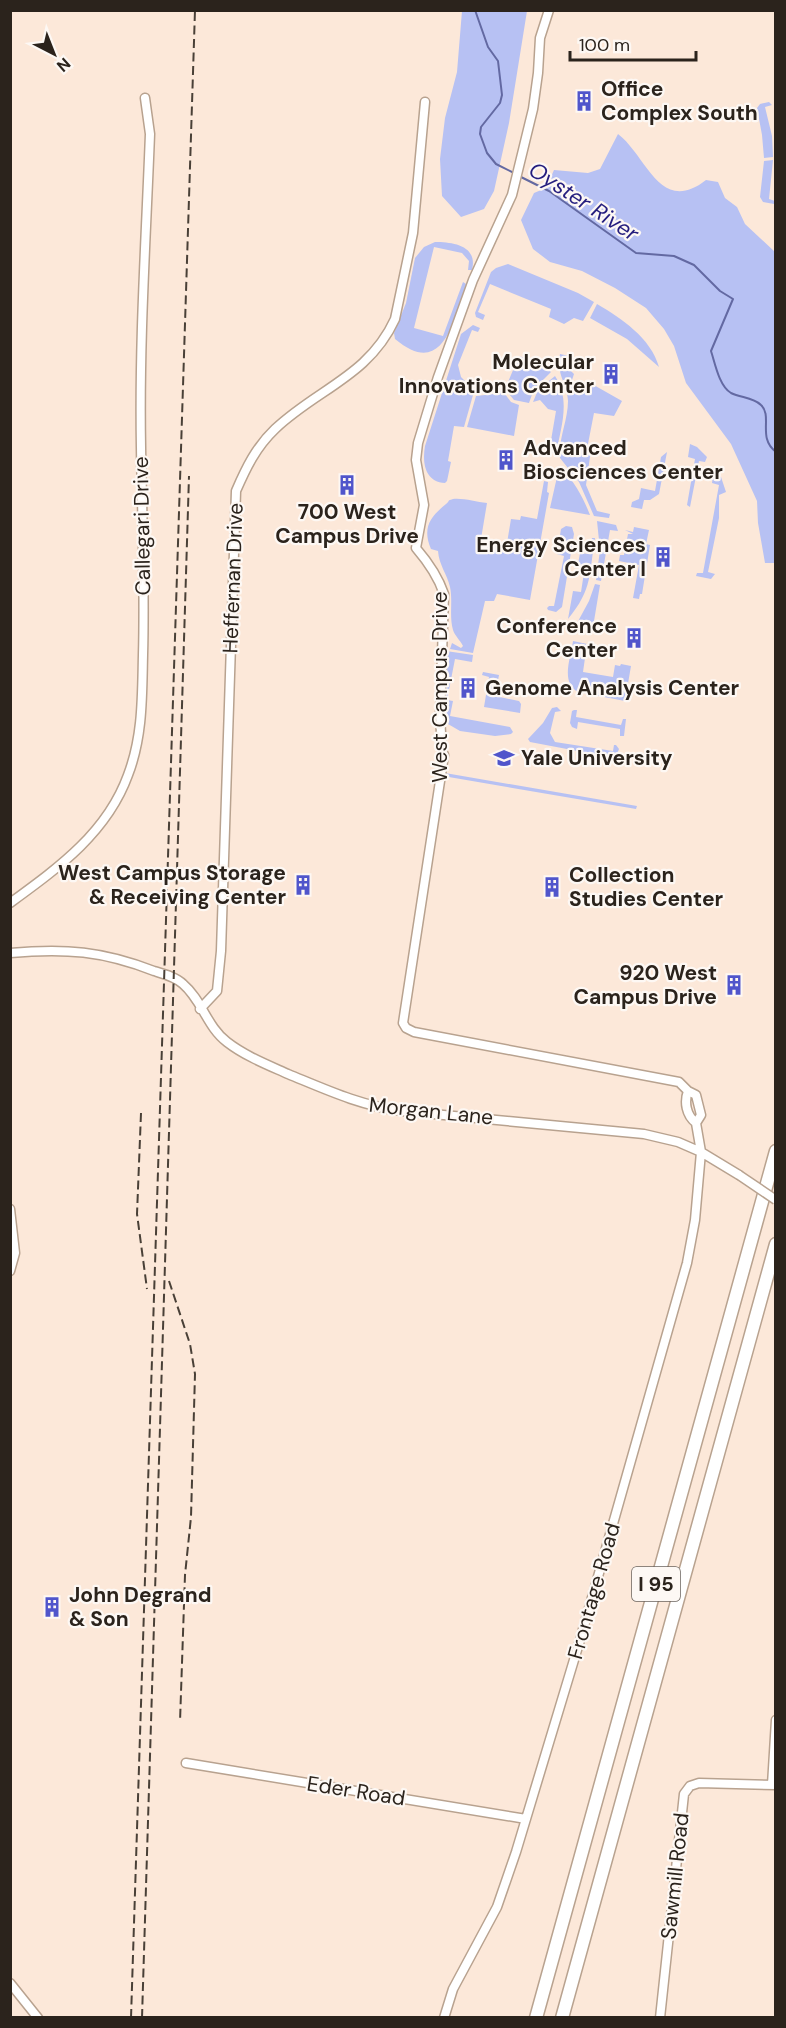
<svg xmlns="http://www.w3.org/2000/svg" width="786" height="2028" viewBox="0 0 786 2028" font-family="'DM Sans',sans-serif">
	<rect width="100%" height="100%" fill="#fce8d9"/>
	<path fill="#b7c1f3" d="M462,11H527L509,123L494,191L484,209L461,217L442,196L440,159L445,118L457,72Z
		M769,102L772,105L765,107L772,136L773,157L764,158L762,135L757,108L760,104Z
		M618,134C647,156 660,216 706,180L718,182L725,198L737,207L745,224L775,252V563H765L758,523L757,501L731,444L686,383L674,346L664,329L646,308L615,288L582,271L550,262L533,249L521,220L534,193L546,188L554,170L588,173L600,169Z
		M773,160L769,199L775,201L774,204L763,202L760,197L764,161Z
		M435,242C454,242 478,246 472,270H468L469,261L462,253L434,247L414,328L443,336L463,282L466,284C454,319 444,380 395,339L394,333L406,303L415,258L424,247Z
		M508,264L578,293L594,302L583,321L574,318L564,324L549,317L551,309L490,284L478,312L485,315L483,320L476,317L475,313L491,272L496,268Z
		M597,304C621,318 651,338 659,367L627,339L590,318Z
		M473,325L480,328L478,332L472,330L458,365L461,377L473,389V395L464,427L454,426L448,461L451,462L447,481L445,483C425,482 422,463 425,446L461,334Z
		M560,354L569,356L567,367L574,374L571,383L587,392L592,384L622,401L614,416L594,413L587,449L591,450L586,485L597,511L610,514L609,518L594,516L579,482L560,458C558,440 568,420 568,401C567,382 556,376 560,354Z
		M519,356L540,364L551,372L534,389L529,403L514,400L505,389Z
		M555,376C571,400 561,427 556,454L549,452L556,411L548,409L540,400L533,402L538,390Z
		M502,390L511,402L519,405L514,436L467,427L476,396L494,394Z
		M690,444L697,447L707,457L705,462L699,461L690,507L687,505L695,459L688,457Z
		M667,452L659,494L650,500H644L642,509L631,507L632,502L639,499L641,488L655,491L661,457Z
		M559,468H562C575,483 583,497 590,515L550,508Z
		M717,474L721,477L726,492L719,495V518L708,572L715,574L711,579L696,576L697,573H703L719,485L712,483L713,476Z
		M544,481L548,482L547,492L549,493L530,600L497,594L494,601H485L473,653L450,649L452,643L461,648L463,646C460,640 455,636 453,630C449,616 453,601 450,587C447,574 439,565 438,551L431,549C422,528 430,517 446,504C451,500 446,501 453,499C464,498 476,502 487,503L481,539L507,543L511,519L520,520L521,516L537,519Z
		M597,521L616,525L618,531L610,530L601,581L596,580L600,550Z
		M566,526L572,527L574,534L562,607L556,612L548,610L547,608L549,606H554L564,556L557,554L561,529Z
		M634,527L649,530L646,544L650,545L642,594H640L639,599L633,598L639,565L619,561L620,555H624L628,534H633L625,530L633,532Z
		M592,538H595C589,573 593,589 568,619L573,591L581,592L585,566L578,564L580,553L589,554Z
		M595,584L600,585L593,627L576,625L589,601Z
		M573,641L587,644L583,672L613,677L615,665L620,666L621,664L631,666L625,701L578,692C560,682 571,658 573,641Z
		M446,651L473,655L472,662L455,659L447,700L453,701L450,716L510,727L513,732L511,734L495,736L460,731L448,724L444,713Z
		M483,672L499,675L495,696L519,701L521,704L520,713L484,707L489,677L482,675Z
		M557,707L561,711L555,712L550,733L555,742L613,751L614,745H616L619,749L617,754L609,757L530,742L528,739L543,723L552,708Z
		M574,710H577L576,717L621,725L623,719H626L624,736H620V729L578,722L577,729L572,727L570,723L572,711Z
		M445,773L637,806L636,809L437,775Z"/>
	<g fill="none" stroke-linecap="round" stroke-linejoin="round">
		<path stroke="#6369a2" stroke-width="2" d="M475,10L488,47L498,61L502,95L500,103L481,127L480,134L487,153L496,164L514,173
			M519,176L549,191L636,253L674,256L694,265L720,291L733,299L711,351C715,363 719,386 731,393C741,398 753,397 761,405C773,416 757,438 776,452"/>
		<g stroke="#b8a28f" stroke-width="11">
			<path id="minor" d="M10,903C58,868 107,833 128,775C143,736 142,696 143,655C145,585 142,516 141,447C139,343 146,238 150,134L145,98
				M10,953C65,948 103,951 154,971C164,974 176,977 183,984C202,1000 207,1027 227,1042C245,1056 268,1065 288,1074C327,1090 359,1105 401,1111L644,1134L678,1142L701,1152L739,1175
				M200,1009L217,991L221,951L236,491C246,468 256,447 275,429C317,389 369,376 395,319L413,233L425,102
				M688,1091C684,1102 686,1115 696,1123
				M10,1209L15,1253L10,1271
				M186,1763L526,1819
				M772,1785L776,1720
				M10,1983L38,2018
				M444,2018L453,1989L497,1907L516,1852L580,1640L687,1263L695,1220L701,1152L696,1123L701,1115L696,1095L688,1091L679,1082L414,1032L406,1028L403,1023L444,755L442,751L440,716L444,594C438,576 428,562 416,548L424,505L416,460L418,443L438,377L473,280L512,195L533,109L538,73L540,38L549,10
				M660,2018L684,1794L690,1786L699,1783L776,1785"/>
		</g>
		<g stroke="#b8a28f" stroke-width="15">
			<path id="highway" d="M536,2018L776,1151
				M562,2018L776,1244"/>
		</g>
		<use href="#minor" stroke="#fff" stroke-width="8"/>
		<use href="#highway" stroke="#fff" stroke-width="12"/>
		<path stroke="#494037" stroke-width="2" stroke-dasharray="9 4.5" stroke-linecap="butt" d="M141,1113L137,1214L147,1289
			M169,1281L190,1344L195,1374L191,1517L185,1575L180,1722
			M131,2018L195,10
			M142,2018L189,476"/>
		<g stroke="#b8a28f" stroke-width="11" stroke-linecap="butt">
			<path id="minor-bridge" d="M739,1175L776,1200"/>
		</g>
		<use href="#minor-bridge" stroke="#fff" stroke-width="8"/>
	</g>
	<defs>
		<g id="building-bare" transform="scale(1.62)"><path d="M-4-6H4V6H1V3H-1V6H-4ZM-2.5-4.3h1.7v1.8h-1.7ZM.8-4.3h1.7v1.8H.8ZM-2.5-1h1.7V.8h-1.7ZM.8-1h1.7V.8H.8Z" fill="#5055cb" stroke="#fdf8f4" stroke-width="2.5" paint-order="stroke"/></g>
		<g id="university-bare" transform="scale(1.62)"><path d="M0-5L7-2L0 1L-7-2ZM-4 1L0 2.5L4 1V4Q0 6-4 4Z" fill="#5055cb" stroke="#fdf8f4" stroke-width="2.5" paint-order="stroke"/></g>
	</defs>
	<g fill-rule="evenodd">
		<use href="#building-bare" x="584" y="101"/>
		<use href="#building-bare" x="611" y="374"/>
		<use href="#building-bare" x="506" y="460"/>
		<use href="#building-bare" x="347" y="485"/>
		<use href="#building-bare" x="663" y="557"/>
		<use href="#building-bare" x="634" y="638"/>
		<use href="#building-bare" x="468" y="688"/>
		<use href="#university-bare" x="504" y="758"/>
		<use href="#building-bare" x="303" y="885"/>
		<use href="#building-bare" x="552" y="887"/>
		<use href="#building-bare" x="734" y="985"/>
		<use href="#building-bare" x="52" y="1607"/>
	</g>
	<g text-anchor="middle" stroke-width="4.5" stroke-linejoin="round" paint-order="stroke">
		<rect fill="#fdf8f4" stroke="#6a635d" stroke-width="1.5" x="632" y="1567" width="48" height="34" rx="4.5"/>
		<g font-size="20" font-weight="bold" fill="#2b231c">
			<text x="656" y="1591">I 95</text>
		</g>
		<g font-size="21" font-weight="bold" fill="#2b231c" stroke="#fdf8f4" text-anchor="start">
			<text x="601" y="96">Office<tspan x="601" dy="24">Complex South</tspan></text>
			<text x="594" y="369" text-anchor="end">Molecular<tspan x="594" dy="24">Innovations Center</tspan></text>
			<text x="523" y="455">Advanced<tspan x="523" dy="24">Biosciences Center</tspan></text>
			<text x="347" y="519" text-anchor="middle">700 West<tspan x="347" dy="24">Campus Drive</tspan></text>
			<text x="646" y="552" text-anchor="end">Energy Sciences<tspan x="646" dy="24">Center I</tspan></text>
			<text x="617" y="633" text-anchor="end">Conference<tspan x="617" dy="24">Center</tspan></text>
			<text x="485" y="695">Genome Analysis Center</text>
			<text x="521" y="765">Yale University</text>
			<text x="286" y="880" text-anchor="end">West Campus Storage<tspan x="286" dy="24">&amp; Receiving Center</tspan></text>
			<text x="569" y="882">Collection<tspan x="569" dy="24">Studies Center</tspan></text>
			<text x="717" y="980" text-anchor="end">920 West<tspan x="717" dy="24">Campus Drive</tspan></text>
			<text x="69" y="1602">John Degrand<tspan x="69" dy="24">&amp; Son</tspan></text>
		</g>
		<g font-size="21" fill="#2b231c" stroke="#fdf8f4">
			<text transform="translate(142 526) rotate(-91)" y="7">Callegari Drive</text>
			<text transform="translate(233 578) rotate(-88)" y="7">Heffernan Drive</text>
			<text transform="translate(440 687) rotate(-90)" y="7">West Campus Drive</text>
			<text transform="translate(431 1111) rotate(6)" y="7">Morgan Lane</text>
			<text transform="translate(594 1591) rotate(-74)" y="7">Frontage Road</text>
			<text transform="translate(356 1791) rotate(9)" y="7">Eder Road</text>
			<text transform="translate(675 1876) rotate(-84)" y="7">Sawmill Road</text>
		</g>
		<g font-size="22" font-style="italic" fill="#241d7e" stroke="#fdf8f4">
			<text transform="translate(584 201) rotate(33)" y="8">Oyster River</text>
		</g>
	</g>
	<rect width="786" height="2028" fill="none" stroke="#2b231c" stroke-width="24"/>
	<g transform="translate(54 54) rotate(138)" stroke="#fdf8f4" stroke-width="4.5" paint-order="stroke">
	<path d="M0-4.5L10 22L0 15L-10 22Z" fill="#2b231c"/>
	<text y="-9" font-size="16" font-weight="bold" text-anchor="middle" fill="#2b231c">N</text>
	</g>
	<path d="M570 51v9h126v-9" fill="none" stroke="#2b231c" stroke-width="3"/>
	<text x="579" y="51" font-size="18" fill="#2b231c" stroke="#fdf8f4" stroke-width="4.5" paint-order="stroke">100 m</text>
</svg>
